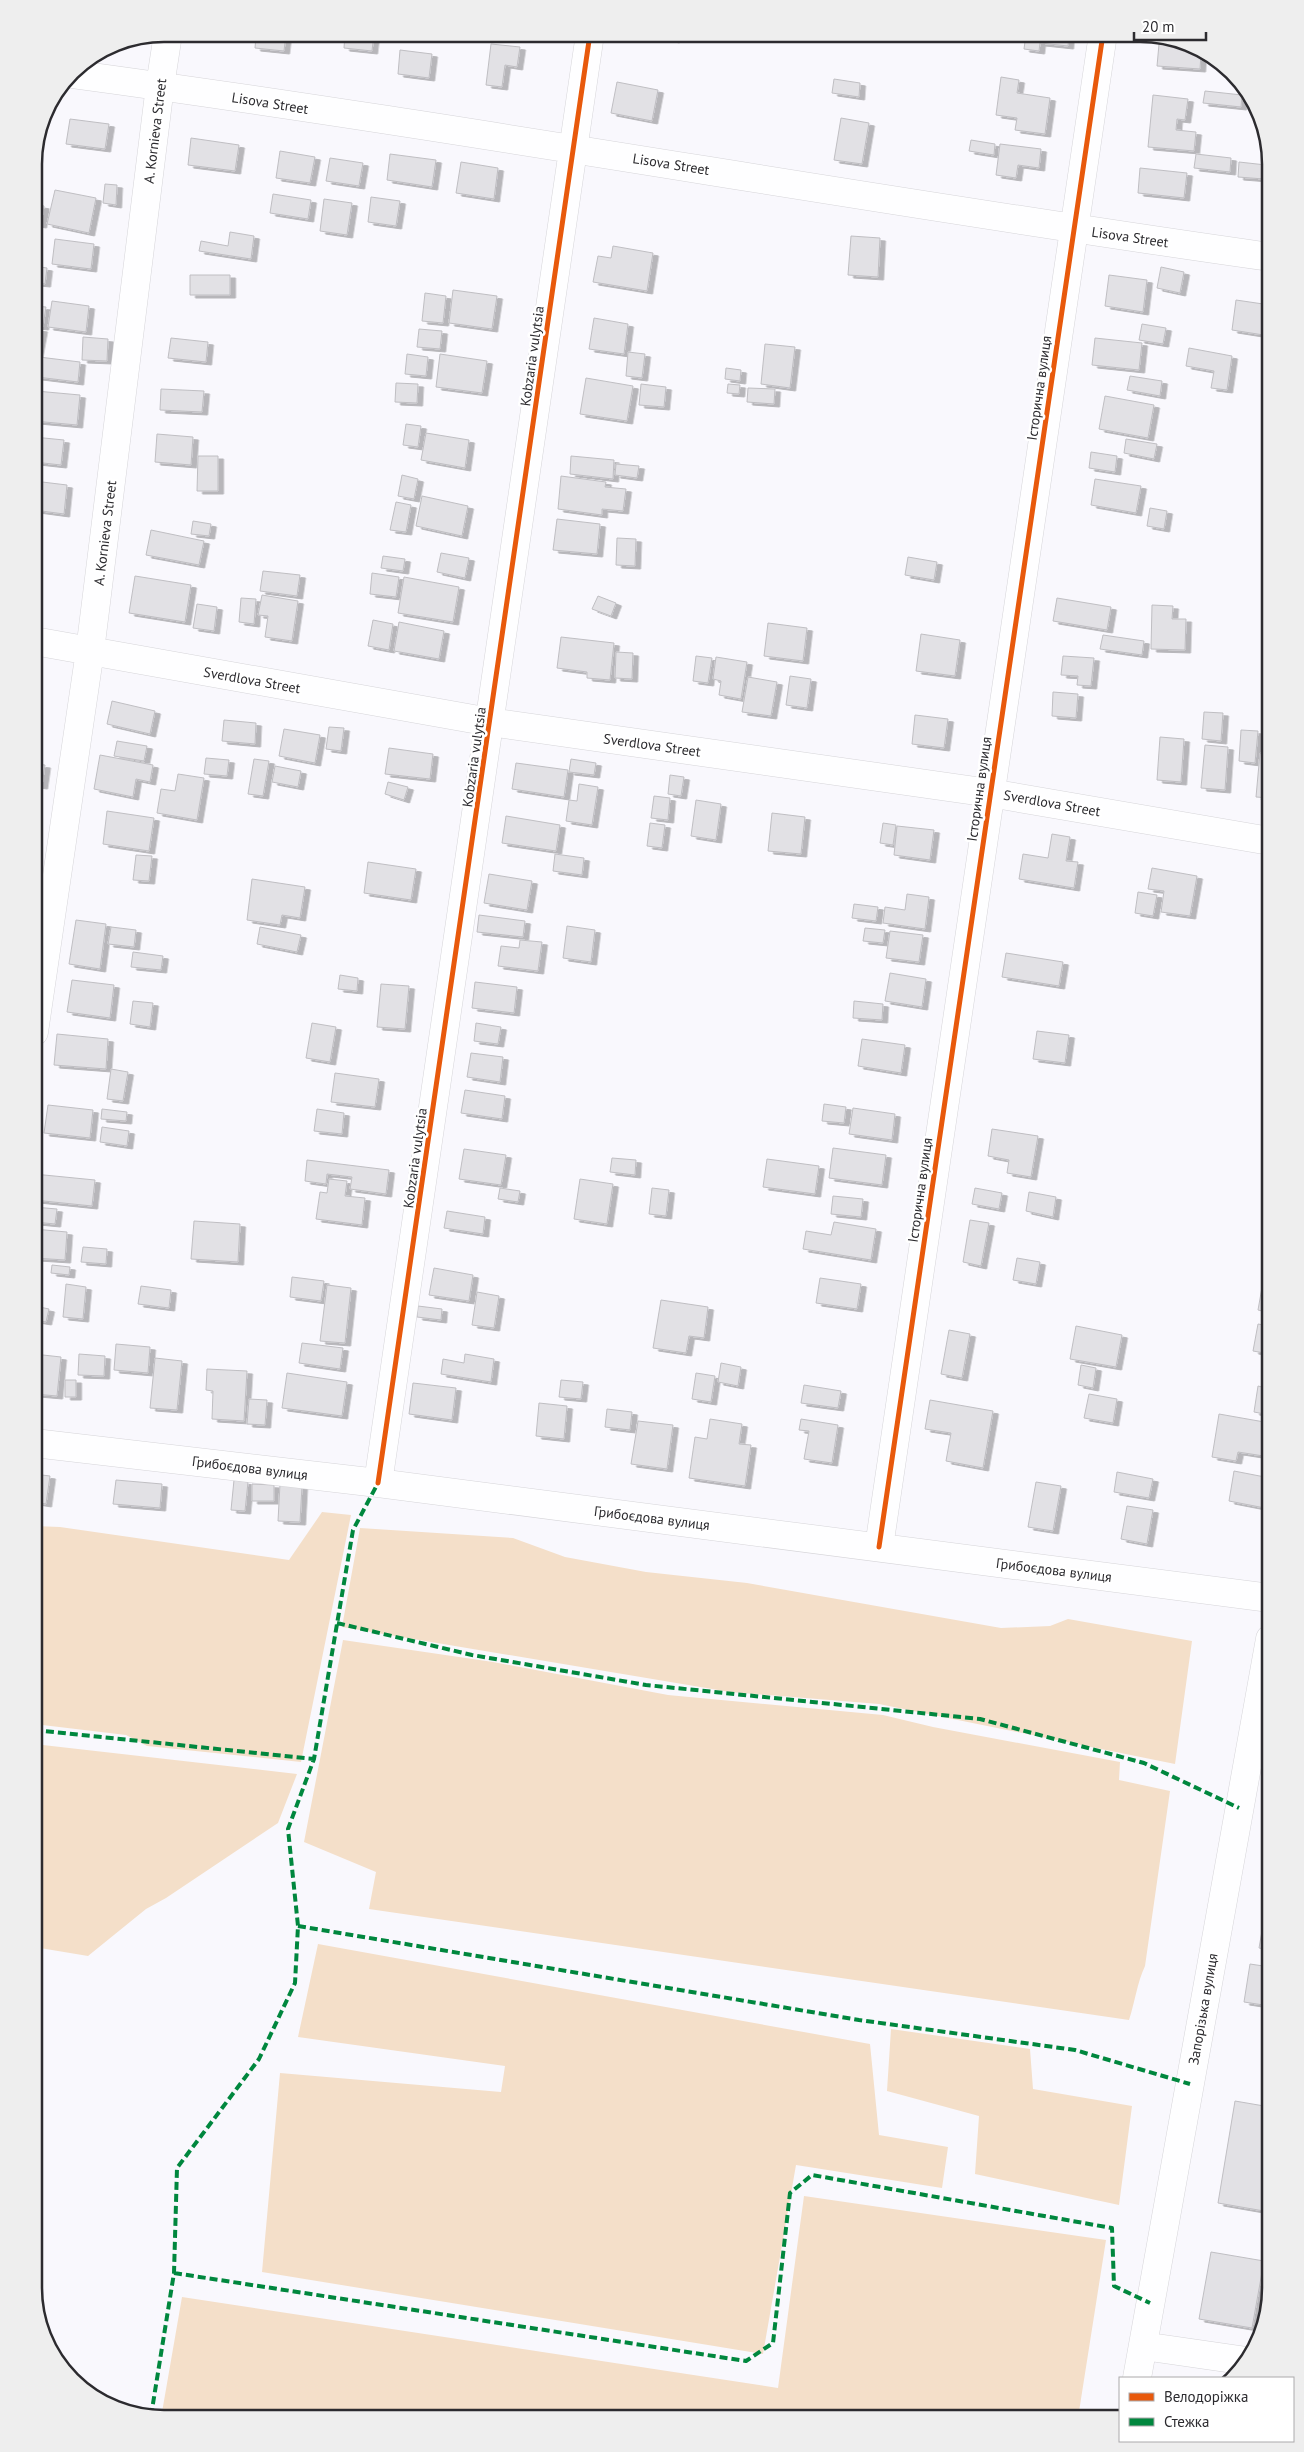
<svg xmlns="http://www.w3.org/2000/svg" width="1304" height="2452" viewBox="0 0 1304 2452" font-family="'PT Sans',sans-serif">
	<defs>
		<filter id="shadow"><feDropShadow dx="5.5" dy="3" stdDeviation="0" flood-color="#0004"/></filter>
	</defs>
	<rect width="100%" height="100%" fill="#f9f8fd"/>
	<path fill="#f4dfc9" d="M322,1512L351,1515L301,1762L147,1746L126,1735L34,1724V1526L60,1527L289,1560Z
		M360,1528L513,1538L565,1557L646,1572L747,1583L1001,1628L1050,1626L1068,1619L1192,1641L1175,1764L879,1704L730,1692L342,1627Z
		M343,1640L493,1662L668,1695L883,1715L933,1727L1120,1762L1119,1780L1170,1791L1145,1966C1137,1983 1135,2002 1129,2020L369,1909L376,1872L304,1842Z
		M34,1744L297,1774L278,1823L166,1898L146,1909L88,1956L34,1947Z
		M318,1944L870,2044L879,2135L948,2147L942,2188L796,2165L763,2354L262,2272L280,2073L501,2092L505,2066L298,2037Z
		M891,2029L1030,2049L1033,2089L1132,2106L1119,2205L975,2174L979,2116L887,2091Z
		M804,2196L1106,2240L1078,2418H161L182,2297L778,2388Z"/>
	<path fill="#e2e1e5" stroke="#bfbec2" filter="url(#shadow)" d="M234,34H286L284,51L255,48L256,36Z
		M345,34H374L372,51L344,48Z
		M647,34H676L674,40Z
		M1026,34H1069L1068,46L1040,43L1039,51L1024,49Z
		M491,44L520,47L517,67L505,65L502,87L486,85Z
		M1159,44L1178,45L1201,54L1200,69L1157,66Z
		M400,50L432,54L429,78L398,74Z
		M1001,77L1019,80L1017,93L1050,98L1045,134L1015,130L1017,118L996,115Z
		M834,79L860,83L859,97L832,93Z
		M617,82L658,90L652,121L611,113Z
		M1205,91L1242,95L1241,107L1203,103Z
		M1153,95L1188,99L1185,120L1177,119L1176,130L1196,132L1194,151L1148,147Z
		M841,118L869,123L862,164L834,160Z
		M70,119L109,124L105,149L66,144Z
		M191,138L239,145L235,171L188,165Z
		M971,140L995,144L994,155L969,151Z
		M1000,144L1041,149L1039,168L1018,165L1016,178L996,175Z
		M280,151L315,157L310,183L276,178Z
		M390,154L436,160L432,187L387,180Z
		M1196,154L1231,158L1230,172L1194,168Z
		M330,158L363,163L359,186L326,181Z
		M461,162L498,168L494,199L456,193Z
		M1239,162L1266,165L1264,179L1238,177Z
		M1140,168L1187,173L1184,198L1138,193Z
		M105,184L117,185L116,205L103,203Z
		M55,190L96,198L89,233L47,224Z
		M273,194L311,200L308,219L270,213Z
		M371,197L400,201L396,226L368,222Z
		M324,199L352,203L347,235L320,231Z
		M34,204L44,206L41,225L34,224Z
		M230,232L254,236L251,259L199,251L201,241L228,246Z
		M851,236L880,238L878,277L848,275Z
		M55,239L94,244L91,269L52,264Z
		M613,246L653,253L647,291L593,282L598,256L611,258Z
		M34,266L47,268L45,284L34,283Z
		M1161,267L1184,272L1180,293L1157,288Z
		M190,275H230V295H190Z
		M1109,275L1147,280L1143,312L1105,306Z
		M453,290L497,296L492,329L449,323Z
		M425,293L446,296L443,323L422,321Z
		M1236,300L1270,305V336L1232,330Z
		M52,301L89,306L86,332L48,327Z
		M34,306L46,307L43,327L34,326Z
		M594,318L628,324L624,354L589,349Z
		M1142,324L1166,328L1163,344L1139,340Z
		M34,328L42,329L37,356L34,355Z
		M419,329L442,331L440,349L417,347Z
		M83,337L108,339L107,361L82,360Z
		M171,338L208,342L206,362L168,358Z
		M1095,338L1142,343L1139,370L1092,365Z
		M765,344L795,347L790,388L761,384Z
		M1189,348L1232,356L1227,390L1211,388L1214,371L1186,366Z
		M628,352L645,354L642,378L626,376Z
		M407,354L428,357L426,376L405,374Z
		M440,354L487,361L482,393L436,387Z
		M39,357L80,362L78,382L37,377Z
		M726,368L741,370L740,381L725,379Z
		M1130,376L1162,381L1160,396L1127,390Z
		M586,378L633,386L627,421L580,414Z
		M396,383L418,384L417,403L395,402Z
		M641,384L666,387L664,407L639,405Z
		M728,384L740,385L739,394L727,393Z
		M748,388L775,389L774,404L747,402Z
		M161,389L204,391L202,412L160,410Z
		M36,391L80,395L77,425L34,421Z
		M1105,396L1154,405L1148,438L1099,429Z
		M406,424L421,426L418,447L403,445Z
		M426,433L469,440L465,468L421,460Z
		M157,434L193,437L191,465L155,462Z
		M34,437L64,440L61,465L34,462Z
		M1126,439L1157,444L1154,459L1124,453Z
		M1091,452L1117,456L1115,472L1089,468Z
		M198,456H218V491H197Z
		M571,456L614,460L613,479L570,474Z
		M616,464L639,466L637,478L615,475Z
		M402,475L418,479L414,499L398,496Z
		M561,476L606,482L605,487L626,489L623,511L602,509V515L558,509Z
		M1095,479L1141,486L1136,513L1091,505Z
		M34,481L67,485L64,514L34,510Z
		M422,496L468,506L462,536L416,526Z
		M396,502L411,505L406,532L390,530Z
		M1150,508L1167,511L1164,529L1147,526Z
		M557,519L600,524L597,554L553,550Z
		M193,521L211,524L209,536L191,534Z
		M151,530L204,541L199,565L146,555Z
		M617,538L636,539L635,566L616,565Z
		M441,553L469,558L465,578L437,572Z
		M383,556L405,559L403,571L381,568Z
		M908,557L937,562L934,580L905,575Z
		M263,571L300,575L297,596L260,591Z
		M372,573L399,577L396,597L370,594Z
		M135,576L191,585L185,622L129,613Z
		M404,577L459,587L453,622L398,613Z
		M262,595L298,601L292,641L265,637L268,616L258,615Z
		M598,596L616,603L611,616L592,609Z
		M241,598L256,599L254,624L239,622Z
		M1057,598L1111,607L1107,630L1053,621Z
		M197,604L217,607L214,631L193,628Z
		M1152,605L1173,606L1172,619H1186L1185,650L1151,649Z
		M373,620L393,624L389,650L368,646Z
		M399,622L444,631L439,659L394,651Z
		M768,623L807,628L803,661L764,656Z
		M921,634L960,640L955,676L916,671Z
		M1103,635L1144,641L1142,655L1100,649Z
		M561,637L614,643L610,680L587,678V672L557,668Z
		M616,652L633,653L632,679L615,678Z
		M696,656L712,658L708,683L693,681Z
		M1063,656L1094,658L1091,686L1077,685L1078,676L1061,675Z
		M716,657L747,662L741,699L719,695L721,681L713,679Z
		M790,676L811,679L807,708L786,705Z
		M748,677L777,682L771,716L742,712Z
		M1053,692L1078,694L1076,718L1052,716Z
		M112,701L155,711L150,734L107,724Z
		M1204,712L1223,713L1221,741L1202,739Z
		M915,715L948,719L944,748L912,744Z
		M224,720L256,723L255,744L222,741Z
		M329,727L344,728L341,751L326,749Z
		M284,729L320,735L315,763L279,756Z
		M1241,730L1258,731L1255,763L1239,761Z
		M1160,737L1184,739L1181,782L1157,780Z
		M117,741L147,746L144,761L114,756Z
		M1205,745L1228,747L1225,790L1201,788Z
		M389,748L433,754L430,779L385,774Z
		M1260,753L1270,754V798L1256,797Z
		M100,755L153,765L150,782L136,779L133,797L94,789Z
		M206,758L229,760L227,776L204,774Z
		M254,759L269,761L263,796L248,794Z
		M571,759L596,763L594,775L569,772Z
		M516,763L568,770L564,797L512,789Z
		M34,764L45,765L42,786L34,785Z
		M275,766L301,771L298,787L272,782Z
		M178,774L204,778L197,820L157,813L161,789L175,791Z
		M670,775L684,777L681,796L668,794Z
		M388,782L408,787L404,800L385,794Z
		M579,784L598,787L592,825L566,821L569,800L577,801Z
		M654,796L670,798L668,820L651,818Z
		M696,800L721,804L716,840L691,836Z
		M107,811L154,818L149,851L103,844Z
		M772,813L805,817L801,854L768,851Z
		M506,816L560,825L556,851L502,843Z
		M650,823L665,825L662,848L647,846Z
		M883,823L896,825L893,845L880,843Z
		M897,826L934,830L930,860L894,855Z
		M1052,834L1070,837L1066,861L1078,862L1074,888L1019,879L1023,854L1048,858Z
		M555,854L584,858L582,875L553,871Z
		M136,855L152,856L149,881L133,880Z
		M368,862L416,869L411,900L364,893Z
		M1152,868L1197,876L1190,916L1161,912L1164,891L1148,889Z
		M489,874L532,881L527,910L484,903Z
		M252,879L305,887L300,918L282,915L280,925L247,920Z
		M1138,892L1157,895L1153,916L1135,913Z
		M907,894L929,897L925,929L883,923L885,907L905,910Z
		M854,904L878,907L876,921L852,918Z
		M479,915L525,921L523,937L477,932Z
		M76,920L106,924L100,969L69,964Z
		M567,926L595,930L591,962L563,958Z
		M111,927L136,930L134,947L108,944Z
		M260,927L301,935L297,952L257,944Z
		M865,928L885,930L883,943L863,941Z
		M890,931L923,935L919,962L886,958Z
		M520,940L542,942L538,971L498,966L501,946L519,948Z
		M133,952L163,956L161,970L131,967Z
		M1006,953L1063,962L1059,986L1002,977Z
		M890,973L926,979L922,1007L885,1001Z
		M340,975L358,978L357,991L338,989Z
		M72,980L114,985L110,1018L67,1012Z
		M475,982L517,987L514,1013L472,1008Z
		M381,984L409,986L405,1029L377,1027Z
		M133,1001L153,1003L150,1027L130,1024Z
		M854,1001L883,1004L882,1020L853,1018Z
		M312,1023L336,1027L330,1062L306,1058Z
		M476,1023L501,1027L498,1044L474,1041Z
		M1037,1031L1069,1035L1065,1063L1033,1059Z
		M57,1034L108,1039L106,1069L54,1065Z
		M862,1039L905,1045L901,1073L858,1066Z
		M471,1053L503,1057L500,1082L467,1077Z
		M111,1069L128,1072L123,1101L107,1099Z
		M335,1073L379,1079L375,1107L331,1102Z
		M465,1090L505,1096L502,1119L461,1113Z
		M824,1104L846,1107L844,1123L822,1121Z
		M48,1105L93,1110L90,1138L44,1133Z
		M853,1108L895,1114L892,1140L849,1134Z
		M102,1109L127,1112L126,1121L101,1119Z
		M317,1109L344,1113L342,1134L314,1131Z
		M102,1127L129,1131L127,1146L100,1142Z
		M992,1129L1038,1136L1031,1177L1007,1173L1009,1160L988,1156Z
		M833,1148L886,1155L882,1185L829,1178Z
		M464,1149L506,1155L501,1185L459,1179Z
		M612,1158L636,1160L635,1175L610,1172Z
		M767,1159L819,1166L815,1194L763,1187Z
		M307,1160L389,1170L386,1194L350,1189L352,1177L327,1174L326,1184L305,1181Z
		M34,1174L95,1180L92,1206L34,1200Z
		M329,1179L347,1181L345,1196L365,1198L362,1225L316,1219L320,1192L327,1193Z
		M580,1179L613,1184L607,1224L574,1219Z
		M500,1188L520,1191L518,1202L498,1199Z
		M652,1188L669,1190L666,1216L649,1214Z
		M975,1188L1002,1193L999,1209L972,1204Z
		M1029,1192L1056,1197L1053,1217L1026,1211Z
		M833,1196L863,1199L861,1217L831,1214Z
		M34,1207L57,1209L55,1224L34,1222Z
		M447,1211L485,1217L483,1234L444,1228Z
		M970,1220L989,1223L981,1266L963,1262Z
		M194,1221L240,1224L238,1262L191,1259Z
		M834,1222L876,1229L871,1260L803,1249L806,1231L831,1235Z
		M34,1229L67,1232L65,1260L34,1258Z
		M83,1247L107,1249L106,1264L81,1262Z
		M1017,1258L1040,1262L1036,1284L1013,1280Z
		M52,1265L70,1267L69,1275L51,1273Z
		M434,1268L473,1275L469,1301L429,1295Z
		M1264,1276L1270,1277V1313L1258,1310Z
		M292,1277L324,1281L321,1301L290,1297Z
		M820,1278L861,1284L857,1309L816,1303Z
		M66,1284L86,1287L83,1319L63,1317Z
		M327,1285L351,1288L345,1343L320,1341Z
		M141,1286L171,1290L169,1308L138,1304Z
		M477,1292L499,1296L494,1328L472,1325Z
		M661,1300L708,1307L704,1338L689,1336L686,1353L653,1348Z
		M35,1306L49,1309L46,1322L34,1320Z
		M418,1306L442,1309L441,1320L417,1317Z
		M1258,1324L1270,1326V1354L1253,1351Z
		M1076,1326L1122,1335L1116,1367L1070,1359Z
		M949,1330L970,1334L962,1378L941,1374Z
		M302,1343L343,1348L340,1369L299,1363Z
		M116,1344L150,1347L148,1373L114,1370Z
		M34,1354L61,1357L57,1396L34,1394Z
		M79,1354L105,1356L104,1376L78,1375Z
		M465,1354L494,1359L491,1382L441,1374L443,1359L464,1363Z
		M155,1358L182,1361L177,1410L150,1408Z
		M721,1363L741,1367L738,1386L718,1382Z
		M1081,1365L1096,1368L1093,1388L1078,1385Z
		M207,1369L247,1371L244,1421L212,1419L213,1391L206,1390Z
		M287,1373L347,1382L342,1416L282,1408Z
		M696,1373L715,1376L711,1402L692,1399Z
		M65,1380H76V1397H65Z
		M561,1380L583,1382L581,1399L559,1397Z
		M413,1383L456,1388L452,1420L409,1414Z
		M804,1385L841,1391L838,1408L801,1403Z
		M1258,1386L1270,1389V1415L1254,1412Z
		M1089,1394L1117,1399L1113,1423L1084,1418Z
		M249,1399L267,1400L265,1425L247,1424Z
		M930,1400L993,1411L983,1468L946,1461L951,1433L925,1429Z
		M539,1403L567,1406L564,1439L536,1436Z
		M607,1409L632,1412L630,1430L605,1427Z
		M1219,1414L1270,1423V1457L1238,1452L1236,1461L1212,1457Z
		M710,1419L742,1424L739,1444L751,1445L745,1486L689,1478L695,1437L707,1439Z
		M801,1419L838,1425L832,1463L804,1459L809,1431L799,1430Z
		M638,1421L673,1425L667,1469L631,1464Z
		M1234,1471L1270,1478V1509L1229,1501Z
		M1117,1472L1153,1479L1149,1498L1114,1492Z
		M34,1474L50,1476L46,1504L34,1502Z
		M116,1480L162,1484L160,1508L113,1504Z
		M234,1480L248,1482L245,1511L231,1510Z
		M1036,1482L1061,1486L1053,1531L1028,1527Z
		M252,1484L274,1485V1501H252Z
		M280,1484L302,1486L300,1522L278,1521Z
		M1127,1506L1153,1510L1147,1544L1121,1539Z
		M1270,1886V1950L1259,1948Z
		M1250,1964L1270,1967V2006L1244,2002Z
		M1235,2101L1270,2107V2174L1264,2211L1218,2203Z
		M1211,2252L1264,2261L1252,2328L1199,2319Z"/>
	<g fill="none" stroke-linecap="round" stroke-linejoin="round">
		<g stroke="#d6d5d9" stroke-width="29">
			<path id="minor" d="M71,74C472,128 870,201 1270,257
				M34,641L490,722L990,793L1270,841
				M34,1032L90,651L160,86L168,34
				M34,1443L378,1483L1270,1598
				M378,1483L590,34
				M879,1547L1103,34
				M1143,2346L1247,2361
				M1137,2378L1270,1639"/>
		</g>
		<use href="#minor" stroke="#fefeff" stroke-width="28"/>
		<path stroke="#00873e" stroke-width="4" stroke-dasharray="8 4" stroke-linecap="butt" d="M337,1623L472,1655L646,1685L980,1719L1144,1763L1239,1808
			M34,1730L314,1759
			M298,1926L859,2020L1075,2050L1190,2084
			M174,2273L746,2361L773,2343L790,2193L812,2175L1112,2228L1114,2286L1150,2303
			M151,2416L174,2273L177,2168L259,2059L295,1983L298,1926L288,1829L314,1759L353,1530L378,1483"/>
		<g stroke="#fff" stroke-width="8">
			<path id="cycleway" d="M378,1483L590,34
				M879,1547L1103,34"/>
		</g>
		<use href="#cycleway" stroke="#e8590c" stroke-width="5"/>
	</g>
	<g text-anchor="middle" stroke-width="5" stroke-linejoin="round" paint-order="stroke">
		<g font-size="14" fill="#2c2b2f" stroke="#fff">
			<text transform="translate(270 103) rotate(9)" y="5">Lisova Street</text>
			<text transform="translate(155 131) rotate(-83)" y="5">A. Kornieva Street</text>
			<text transform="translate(671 164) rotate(9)" y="5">Lisova Street</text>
			<text transform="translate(1130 237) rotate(8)" y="5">Lisova Street</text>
			<text transform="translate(532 356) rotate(-82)" y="5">Kobzaria vulytsia</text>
			<text transform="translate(1039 388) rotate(-82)" y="5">Історична вулиця</text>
			<text transform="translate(105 533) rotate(-83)" y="5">A. Kornieva Street</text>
			<text transform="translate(252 680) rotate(10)" y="5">Sverdlova Street</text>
			<text transform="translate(652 745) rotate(8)" y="5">Sverdlova Street</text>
			<text transform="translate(474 757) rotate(-82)" y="5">Kobzaria vulytsia</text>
			<text transform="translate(979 789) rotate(-82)" y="5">Історична вулиця</text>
			<text transform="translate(1052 803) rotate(10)" y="5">Sverdlova Street</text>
			<text transform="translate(415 1158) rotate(-82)" y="5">Kobzaria vulytsia</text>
			<text transform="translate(920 1190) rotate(-82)" y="5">Історична вулиця</text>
			<text transform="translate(250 1468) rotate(7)" y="5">Грибоєдова вулиця</text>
			<text transform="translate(652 1518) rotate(7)" y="5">Грибоєдова вулиця</text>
			<text transform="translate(1054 1570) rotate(7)" y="5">Грибоєдова вулиця</text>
			<text transform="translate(1203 2009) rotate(-80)" y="5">Запорізька вулиця</text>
		</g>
	</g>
	<path d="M0 0H1304V2452H0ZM164 42H1140A122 122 0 0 1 1262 164V2288A122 122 0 0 1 1140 2410H164A122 122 0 0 1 42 2288V164A122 122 0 0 1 164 42Z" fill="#eee" fill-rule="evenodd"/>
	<path fill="none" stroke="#2c2b2f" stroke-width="2.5" d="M164 42H1140A122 122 0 0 1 1262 164V2288A122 122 0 0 1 1140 2410H164A122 122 0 0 1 42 2288V164A122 122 0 0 1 164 42Z"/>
	<rect x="1119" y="2377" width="175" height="65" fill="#ffffff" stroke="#abaaac"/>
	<rect x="1129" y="2393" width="25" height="8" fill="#e8590c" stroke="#abaaac"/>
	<text x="1164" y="2402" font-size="15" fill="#2c2b2f">Велодоріжка</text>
	<rect x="1129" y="2418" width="25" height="8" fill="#00873e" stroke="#abaaac"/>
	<text x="1164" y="2427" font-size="15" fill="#2c2b2f">Стежка</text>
	<path d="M1134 32v8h72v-8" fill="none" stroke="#2c2b2f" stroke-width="2.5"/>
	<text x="1142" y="32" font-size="15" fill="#2c2b2f" stroke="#ffffff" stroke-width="4" paint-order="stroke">20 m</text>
</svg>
